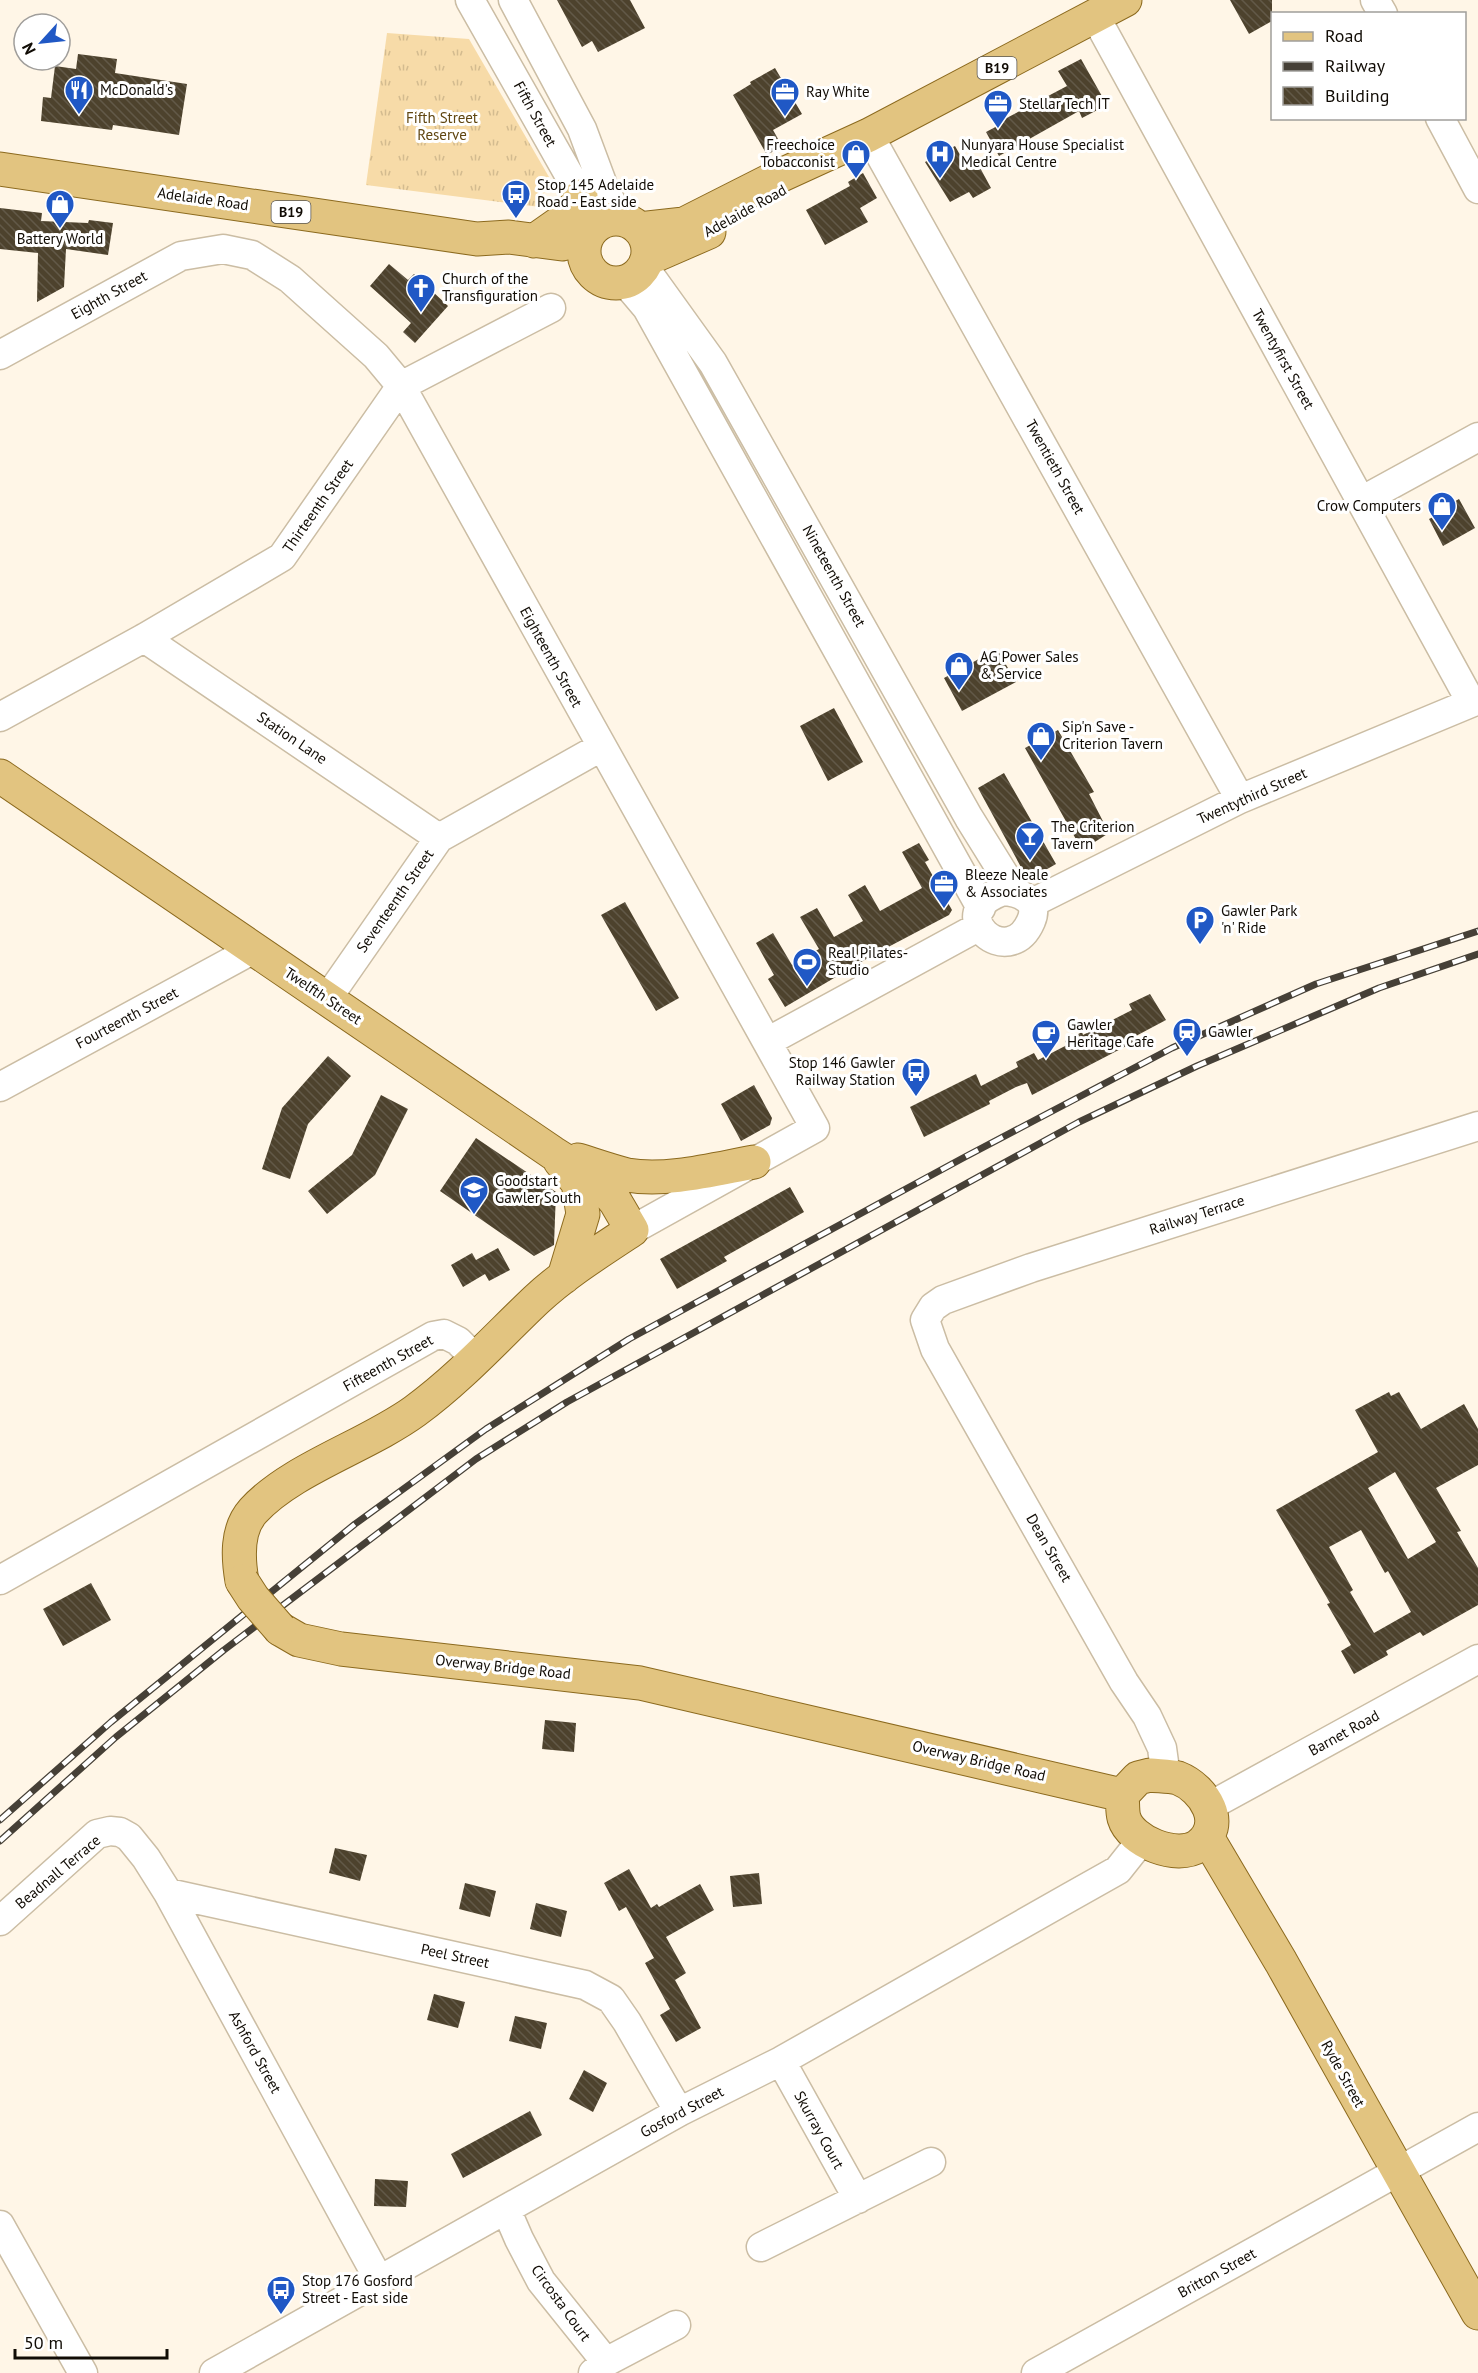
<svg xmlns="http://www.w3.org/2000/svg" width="1478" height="2373" viewBox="0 0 1478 2373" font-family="'PT Sans',sans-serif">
	<defs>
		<pattern id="grass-tufts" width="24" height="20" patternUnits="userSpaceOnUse" patternTransform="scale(1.5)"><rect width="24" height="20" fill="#f7dba8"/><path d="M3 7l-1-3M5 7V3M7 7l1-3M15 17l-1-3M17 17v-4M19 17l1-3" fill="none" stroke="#d3bb8f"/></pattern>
		<pattern id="building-back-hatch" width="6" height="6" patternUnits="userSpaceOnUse" patternTransform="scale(1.5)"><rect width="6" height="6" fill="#4d422d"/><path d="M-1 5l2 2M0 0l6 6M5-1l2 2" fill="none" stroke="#625948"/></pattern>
	</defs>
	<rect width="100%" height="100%" fill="#fff6e7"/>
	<path fill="url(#grass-tufts)" d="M387,33L469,39L549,177L540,207L366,185Z"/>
	<path fill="url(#building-back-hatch)" fill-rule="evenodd" d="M557,0H630L645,28L598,52L592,41L582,47Z
		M1230,0H1272V21L1249,34Z
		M78,54L117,59L115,73L187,84L179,135L113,125L112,130L41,121L43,97L51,98L55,66L76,69Z
		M1081,59L1107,105L1082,118L1079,111L999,156L986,132L1003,123L1001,121L1067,86L1058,71Z
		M775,68L802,114L773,130L782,146L767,155L733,95L751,84L750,82Z
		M955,146L968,169L978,164L991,188L973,198L969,192L950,202L925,162Z
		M863,173L877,198L860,208L868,222L825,245L806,210L850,186L848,182Z
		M0,208L42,213L41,221L88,223L89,220L113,223L108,255L66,249L64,287L37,302L38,253L0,249Z
		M389,264L408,280L414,274L448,306L415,343L403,332L411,323L370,286Z
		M1459,499L1475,528L1443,546L1429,519L1433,517L1432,514Z
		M997,649L1016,682L962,711L944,678Z
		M834,708L863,762L828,781L800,726Z
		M1058,730L1094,792L1089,794L1109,833L1082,850L1025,748Z
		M1004,773L1056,864L1028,880L978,788Z
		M919,843L929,860L925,862L952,910L949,915L873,955L785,1007L768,979L774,975L756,943L773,933L792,965L819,949L800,917L817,908L834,937L863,921L848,895L865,885L880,911L922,888L902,852Z
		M625,902L679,998L656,1011L601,915Z
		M1150,994L1166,1020L1134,1037L1136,1041L1032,1095L1027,1083L1016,1087L989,1101L990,1104L924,1137L910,1107L976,1074L981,1086L1018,1067L1016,1062L1034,1053L1038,1060L1067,1045L1065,1041L1082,1032L1083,1035L1130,1011L1132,1010L1129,1004Z
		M328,1056L351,1076L308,1124L290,1179L262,1169L282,1108Z
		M754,1085L772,1118L770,1125L741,1141L721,1104Z
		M381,1095L408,1109L375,1175L327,1214L308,1191L352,1155Z
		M476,1138L556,1192L554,1245L534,1256L440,1191Z
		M790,1187L804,1212L724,1257L727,1261L677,1289L660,1259Z
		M498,1248L510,1270L489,1281L485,1274L463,1287L451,1265L472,1253L476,1260Z
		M1389,1392L1391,1396L1399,1392L1421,1429L1464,1404L1478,1429V1465L1436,1488L1461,1531L1457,1532L1478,1568V1605L1423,1636L1420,1632L1386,1651L1388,1655L1354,1674L1341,1651L1351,1645L1327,1604L1330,1603L1276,1510L1378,1452L1355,1410ZM1395,1472L1436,1542L1408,1559L1368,1488ZM1361,1530L1385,1573L1388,1571L1411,1612L1374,1633L1350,1592L1353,1590L1329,1547Z
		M91,1583L111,1620L63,1646L43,1609Z
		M545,1720L576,1723L574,1752L542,1749Z
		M335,1848L367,1855L360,1881L329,1873Z
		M629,1869L651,1908L657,1904L659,1907L700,1884L714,1910L666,1937L686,1973L675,1980L701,2028L676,2042L660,2015L670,2009L645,1963L654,1958L626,1907L619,1911L604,1883Z
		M759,1873L762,1904L733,1907L730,1876Z
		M465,1883L496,1891L490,1917L459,1909Z
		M536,1903L567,1911L561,1937L530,1929Z
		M434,1994L465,2002L458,2028L427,2020Z
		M515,2016L547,2023L541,2049L509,2041Z
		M584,2070L607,2083L593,2112L569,2099Z
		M530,2111L542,2135L463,2178L451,2154Z
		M375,2179L408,2181L406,2207L374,2206Z"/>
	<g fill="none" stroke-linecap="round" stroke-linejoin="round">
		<g stroke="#cbbda4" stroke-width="31">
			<path id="minor" d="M470,0L581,196L590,219L592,231
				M513,0L582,129L604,188L620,219
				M1375,0L1383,14
				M1095,16L1471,702
				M1440,118L1478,189
				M869,135L1240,799
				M644,267L713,363L969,818L1015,892
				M625,282L647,308L981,908
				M0,355L181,256L223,249L252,255L290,279L376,356L401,386L815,1128L632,1230
				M1361,501L1478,437
				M144,638L439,838
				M0,717L144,638L282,557L401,386L551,308
				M1003,891C1020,892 1040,900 1031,921C1009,973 940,913 1003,891Z
				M1032,903L1240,799L1478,700
				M327,999L439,838L601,747
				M767,1042L978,927
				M0,1087L254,949
				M0,1580L433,1336L444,1334L458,1341L476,1359
				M1166,1777L1162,1748L1147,1716L1124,1682L935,1349L925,1320L933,1307L943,1300L1031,1268L1478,1126
				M1210,1806L1478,1659
				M168,1893L585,1985L611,1999L627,2022L679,2112
				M0,1921L97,1834L110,1831L120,1832L129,1837L146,1858L168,1893L379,2280
				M781,2061L858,2199
				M506,2209L519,2239L541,2281L606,2362
				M0,2225L83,2373
				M761,2247L931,2162
				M214,2373L679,2112L781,2061L1070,1897L1118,1870L1141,1841
				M593,2373L606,2362L676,2325
				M1036,2373L1478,2127"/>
		</g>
		<g stroke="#8c6a1e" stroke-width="35">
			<path id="major" d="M0,169L477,239L509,237L562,244L586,238
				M584 251a32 32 0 1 1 64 0a32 32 0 1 1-64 0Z
				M639,229L684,224L775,178L869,135L1125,0
				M534,241L571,215L581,196
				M647,259L709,232
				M0,776L553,1153L599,1182L615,1201L632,1230C599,1252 565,1273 536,1300C496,1338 460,1378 415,1411C367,1446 291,1469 253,1511C236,1530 238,1558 242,1581
				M578,1160C594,1165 611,1171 627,1175C667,1182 715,1169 754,1162
				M560,1161L578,1183L583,1214L564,1277
				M280,1629L299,1640L341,1649L640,1683L1122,1795
				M1150,1775C1159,1776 1170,1776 1178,1778C1204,1788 1228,1825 1198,1846C1177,1860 1131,1842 1124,1818C1122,1811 1123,1802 1122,1795L1138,1778Z
				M1207,1837L1281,1962L1478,2313"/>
		</g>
		<use href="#minor" stroke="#fff" stroke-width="28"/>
		<use href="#major" stroke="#e2c480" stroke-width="33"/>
		<g stroke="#464037" stroke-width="7">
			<path id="rail" d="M0,1820L111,1722L355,1524L486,1429L629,1339L963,1158L1172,1048L1316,984L1478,931
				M0,1841L116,1737L224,1650L476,1459L567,1402L1079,1122L1197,1066L1379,988L1478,954"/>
		</g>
		<use href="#rail" stroke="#fff" stroke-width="4.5" stroke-dasharray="14" stroke-linecap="butt"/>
		<g stroke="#8c6a1e" stroke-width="35" stroke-linecap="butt">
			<path id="major-bridge" d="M242,1581L253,1598L280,1629"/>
		</g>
		<use href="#major-bridge" stroke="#e2c480" stroke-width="33"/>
	</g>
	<defs>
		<g id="restaurant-pin" transform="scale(1.5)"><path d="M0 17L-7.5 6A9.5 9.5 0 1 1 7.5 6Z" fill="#2058c5" stroke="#fff"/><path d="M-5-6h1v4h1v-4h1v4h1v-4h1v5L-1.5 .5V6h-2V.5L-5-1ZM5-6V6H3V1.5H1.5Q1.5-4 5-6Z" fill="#fff"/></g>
		<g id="office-pin" transform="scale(1.5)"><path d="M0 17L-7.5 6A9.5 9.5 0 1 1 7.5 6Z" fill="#2058c5" stroke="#fff"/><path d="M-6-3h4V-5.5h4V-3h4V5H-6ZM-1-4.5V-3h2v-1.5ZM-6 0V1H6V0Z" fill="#fff"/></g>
		<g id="shop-pin" transform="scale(1.5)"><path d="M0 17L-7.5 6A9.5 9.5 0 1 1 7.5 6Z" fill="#2058c5" stroke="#fff"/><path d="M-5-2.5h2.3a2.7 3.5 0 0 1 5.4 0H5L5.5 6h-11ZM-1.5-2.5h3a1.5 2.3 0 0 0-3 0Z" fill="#fff"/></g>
		<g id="hospital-pin" transform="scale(1.5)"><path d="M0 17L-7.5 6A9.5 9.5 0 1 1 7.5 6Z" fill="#2058c5" stroke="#fff"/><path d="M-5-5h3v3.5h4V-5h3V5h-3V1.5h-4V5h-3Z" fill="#fff"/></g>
		<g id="bus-pin" transform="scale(1.5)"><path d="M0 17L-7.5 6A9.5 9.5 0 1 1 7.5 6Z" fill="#2058c5" stroke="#fff"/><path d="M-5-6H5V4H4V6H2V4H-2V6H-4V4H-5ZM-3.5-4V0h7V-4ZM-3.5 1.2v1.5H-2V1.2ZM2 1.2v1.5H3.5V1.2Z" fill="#fff"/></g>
		<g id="church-pin" transform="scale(1.5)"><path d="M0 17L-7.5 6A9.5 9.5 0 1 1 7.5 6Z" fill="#2058c5" stroke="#fff"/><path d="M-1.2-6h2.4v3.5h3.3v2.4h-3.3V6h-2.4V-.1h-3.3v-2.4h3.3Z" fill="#fff"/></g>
		<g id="bar-pin" transform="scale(1.5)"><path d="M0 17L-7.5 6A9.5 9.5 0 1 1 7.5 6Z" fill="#2058c5" stroke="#fff"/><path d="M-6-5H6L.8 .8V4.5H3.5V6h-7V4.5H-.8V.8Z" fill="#fff"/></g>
		<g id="parking-pin" transform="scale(1.5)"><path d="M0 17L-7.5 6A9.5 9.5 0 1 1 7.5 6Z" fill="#2058c5" stroke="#fff"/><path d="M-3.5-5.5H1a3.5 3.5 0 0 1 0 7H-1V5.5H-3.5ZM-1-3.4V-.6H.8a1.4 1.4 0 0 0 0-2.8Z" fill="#fff"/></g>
		<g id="stadium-pin" transform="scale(1.5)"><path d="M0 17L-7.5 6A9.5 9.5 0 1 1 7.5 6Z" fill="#2058c5" stroke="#fff"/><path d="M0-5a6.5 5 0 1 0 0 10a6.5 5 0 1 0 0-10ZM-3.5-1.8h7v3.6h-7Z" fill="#fff"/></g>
		<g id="station-pin" transform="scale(1.5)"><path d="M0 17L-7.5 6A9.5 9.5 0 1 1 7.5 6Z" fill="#2058c5" stroke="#fff"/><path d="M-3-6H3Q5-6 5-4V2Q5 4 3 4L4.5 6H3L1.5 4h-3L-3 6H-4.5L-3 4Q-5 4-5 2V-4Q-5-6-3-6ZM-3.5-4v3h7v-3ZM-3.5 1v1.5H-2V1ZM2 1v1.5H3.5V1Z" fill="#fff"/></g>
		<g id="cafe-pin" transform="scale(1.5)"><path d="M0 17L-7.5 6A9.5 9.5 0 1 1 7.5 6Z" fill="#2058c5" stroke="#fff"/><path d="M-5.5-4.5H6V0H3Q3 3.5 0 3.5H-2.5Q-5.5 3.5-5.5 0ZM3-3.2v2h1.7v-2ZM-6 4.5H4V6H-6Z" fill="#fff"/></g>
		<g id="school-pin" transform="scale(1.5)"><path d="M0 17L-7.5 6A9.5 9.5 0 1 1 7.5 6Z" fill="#2058c5" stroke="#fff"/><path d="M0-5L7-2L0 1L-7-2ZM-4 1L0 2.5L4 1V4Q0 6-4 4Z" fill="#fff"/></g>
	</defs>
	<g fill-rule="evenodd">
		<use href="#restaurant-pin" x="79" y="90"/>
		<use href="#office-pin" x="785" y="92"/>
		<use href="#office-pin" x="998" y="104"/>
		<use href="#shop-pin" x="856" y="154"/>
		<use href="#hospital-pin" x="940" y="154"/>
		<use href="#bus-pin" x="516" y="194"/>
		<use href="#shop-pin" x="60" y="204"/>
		<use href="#church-pin" x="421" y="288"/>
		<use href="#shop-pin" x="1442" y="506"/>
		<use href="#shop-pin" x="959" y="666"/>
		<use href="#shop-pin" x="1041" y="736"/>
		<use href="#bar-pin" x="1030" y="836"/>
		<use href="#office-pin" x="944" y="884"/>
		<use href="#parking-pin" x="1200" y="920"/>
		<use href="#stadium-pin" x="807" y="962"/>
		<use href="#station-pin" x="1187" y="1032"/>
		<use href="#cafe-pin" x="1046" y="1034"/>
		<use href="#bus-pin" x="916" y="1072"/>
		<use href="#school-pin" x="474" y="1190"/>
		<use href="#bus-pin" x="281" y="2290"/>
	</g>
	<g text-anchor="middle" stroke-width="6" stroke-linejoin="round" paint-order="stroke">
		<g fill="#fff" stroke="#585550" stroke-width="1.5">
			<rect x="977.5" y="57" width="39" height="22" rx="4.5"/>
			<rect x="271.5" y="201" width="39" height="22" rx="4.5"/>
		</g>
		<g font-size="14" font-weight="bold" fill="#110c05">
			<text x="997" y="73">B19</text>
			<text x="291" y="217">B19</text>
		</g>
		<g font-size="15" fill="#110c05" stroke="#fff" text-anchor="start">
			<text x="100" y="95">McDonald's</text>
			<text x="806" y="97">Ray White</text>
			<text x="1019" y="109">Stellar Tech IT</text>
			<text x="835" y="150" text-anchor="end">Freechoice<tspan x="835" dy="17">Tobacconist</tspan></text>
			<text x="961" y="150">Nunyara House Specialist<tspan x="961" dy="17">Medical Centre</tspan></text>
			<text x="537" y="190">Stop 145 Adelaide<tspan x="537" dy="17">Road - East side</tspan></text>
			<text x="60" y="244" text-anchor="middle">Battery World</text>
			<text x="442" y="284">Church of the<tspan x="442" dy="17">Transfiguration</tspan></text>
			<text x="1421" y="511" text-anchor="end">Crow Computers</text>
			<text x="980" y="662">AG Power Sales<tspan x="980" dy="17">&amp; Service</tspan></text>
			<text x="1062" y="732">Sip'n Save -<tspan x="1062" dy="17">Criterion Tavern</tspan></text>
			<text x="1051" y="832">The Criterion<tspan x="1051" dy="17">Tavern</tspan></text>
			<text x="965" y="880">Bleeze Neale<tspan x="965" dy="17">&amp; Associates</tspan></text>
			<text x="1221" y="916">Gawler Park<tspan x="1221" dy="17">'n' Ride</tspan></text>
			<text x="828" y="958">Real Pilates-<tspan x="828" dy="17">Studio</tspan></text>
			<text x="1067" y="1030">Gawler<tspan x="1067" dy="17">Heritage Cafe</tspan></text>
			<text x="1208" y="1037">Gawler</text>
			<text x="895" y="1068" text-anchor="end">Stop 146 Gawler<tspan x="895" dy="17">Railway Station</tspan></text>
			<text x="495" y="1186">Goodstart<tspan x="495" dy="17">Gawler South</tspan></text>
			<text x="302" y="2286">Stop 176 Gosford<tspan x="302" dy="17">Street - East side</tspan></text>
		</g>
		<g font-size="15" fill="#110c05" stroke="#fff">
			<text transform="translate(535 114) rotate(61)" y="5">Fifth Street</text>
			<text transform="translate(203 199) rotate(8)" y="5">Adelaide Road</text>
			<text transform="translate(745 211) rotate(-29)" y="5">Adelaide Road</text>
			<text transform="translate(109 295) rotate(-29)" y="5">Eighth Street</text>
			<text transform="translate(1283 359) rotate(61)" y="5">Twentyfirst Street</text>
			<text transform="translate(1055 467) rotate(61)" y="5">Twentieth Street</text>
			<text transform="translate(318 506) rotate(-55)" y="5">Thirteenth Street</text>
			<text transform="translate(834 576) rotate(61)" y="5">Nineteenth Street</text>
			<text transform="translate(551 657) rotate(61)" y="5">Eighteenth Street</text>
			<text transform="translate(292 738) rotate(34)" y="5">Station Lane</text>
			<text transform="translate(1252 796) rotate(-24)" y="5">Twentythird Street</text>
			<text transform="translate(395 901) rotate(-55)" y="5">Seventeenth Street</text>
			<text transform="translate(323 996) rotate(34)" y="5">Twelfth Street</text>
			<text transform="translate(127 1018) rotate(-28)" y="5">Fourteenth Street</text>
			<text transform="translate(1197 1215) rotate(-18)" y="5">Railway Terrace</text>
			<text transform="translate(388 1363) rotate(-29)" y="5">Fifteenth Street</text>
			<text transform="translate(1049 1548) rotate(60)" y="5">Dean Street</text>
			<text transform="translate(503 1667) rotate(6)" y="5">Overway Bridge Road</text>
			<text transform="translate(1344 1733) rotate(-29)" y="5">Barnet Road</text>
			<text transform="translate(979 1761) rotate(13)" y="5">Overway Bridge Road</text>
			<text transform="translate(58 1872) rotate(-40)" y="5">Beadnall Terrace</text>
			<text transform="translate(455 1956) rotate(12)" y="5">Peel Street</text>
			<text transform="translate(255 2052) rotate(61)" y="5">Ashford Street</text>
			<text transform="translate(1343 2074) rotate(61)" y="5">Ryde Street</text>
			<text transform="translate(682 2112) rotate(-28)" y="5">Gosford Street</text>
			<text transform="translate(819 2130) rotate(61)" y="5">Skurray Court</text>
			<text transform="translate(1217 2273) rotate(-29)" y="5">Britton Street</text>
			<text transform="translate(561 2303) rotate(54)" y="5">Circosta Court</text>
		</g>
		<g font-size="15" fill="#604611" stroke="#fff">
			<text x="442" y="123">Fifth Street<tspan x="442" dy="17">Reserve</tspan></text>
		</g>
	</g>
	<rect x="1271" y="12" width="195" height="108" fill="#ffffff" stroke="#a09e9b" stroke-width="1.5"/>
	<rect x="1283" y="32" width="30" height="9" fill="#e2c480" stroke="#a09e9b" stroke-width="1.5"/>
	<text x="1325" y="42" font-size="18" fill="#110c05">Road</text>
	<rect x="1283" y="62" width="30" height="9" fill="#464037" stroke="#a09e9b" stroke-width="1.5"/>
	<text x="1325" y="72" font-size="18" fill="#110c05">Railway</text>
	<rect x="1283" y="87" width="30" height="18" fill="url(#building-back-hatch)" stroke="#a09e9b" stroke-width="1.5"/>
	<text x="1325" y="102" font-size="18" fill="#110c05">Building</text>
	<g transform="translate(42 42) rotate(243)"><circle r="28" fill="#ffffff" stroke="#a09e9b" stroke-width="1.5"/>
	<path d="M0-4.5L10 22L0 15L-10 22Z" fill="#2058c5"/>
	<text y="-9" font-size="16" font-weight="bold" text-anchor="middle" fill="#110c05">N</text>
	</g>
	<path d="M15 2349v9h152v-9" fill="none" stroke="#110c05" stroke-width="3"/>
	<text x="24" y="2349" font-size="18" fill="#110c05" stroke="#ffffff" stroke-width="4.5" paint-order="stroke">50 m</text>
</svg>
